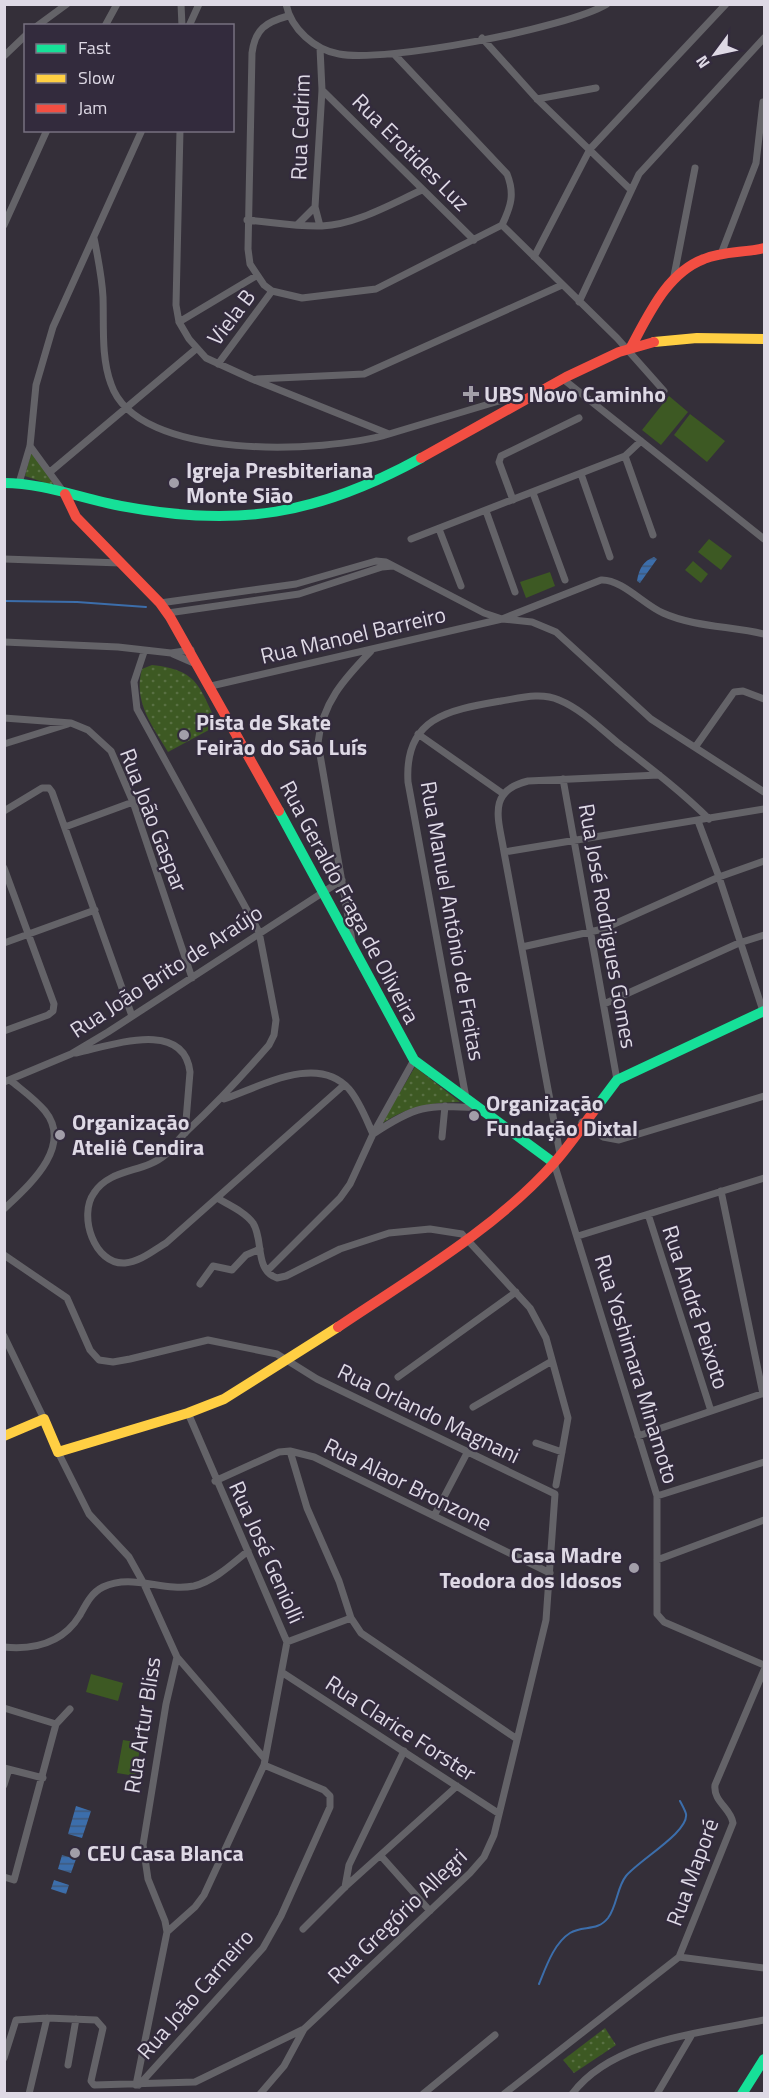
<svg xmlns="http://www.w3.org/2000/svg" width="769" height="2098" viewBox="0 0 769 2098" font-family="'Titillium Web',sans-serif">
	<defs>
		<pattern id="park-dots" width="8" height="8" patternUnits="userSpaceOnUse" patternTransform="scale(1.5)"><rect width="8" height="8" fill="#3d5923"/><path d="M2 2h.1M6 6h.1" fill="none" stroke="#597043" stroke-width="1.8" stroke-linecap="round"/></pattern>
		<pattern id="water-rules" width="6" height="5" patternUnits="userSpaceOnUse" patternTransform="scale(1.5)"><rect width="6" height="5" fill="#3c6eab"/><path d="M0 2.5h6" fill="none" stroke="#3f5a7d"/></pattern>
	</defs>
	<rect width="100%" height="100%" fill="#342f39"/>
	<path fill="#3d5923" d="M669,396L688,412L661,445L642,430Z
		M690,414L725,441L707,462L674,435Z
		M709,539L732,556L721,570L698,552Z
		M693,561L708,574L701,583L685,570Z
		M550,572L555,586L526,598L520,582Z
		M91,1674L123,1683L118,1701L86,1692Z
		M123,1740L141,1743L135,1776L117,1773Z"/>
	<path fill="url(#park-dots)" d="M32,450L53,483L52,485L25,476Z
		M152,665C199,670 199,687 218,725L168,752C152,725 133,702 142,669Z
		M415,1067L460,1102C427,1103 410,1106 381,1124Z
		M605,2028L616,2045L574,2073L563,2060Z"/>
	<path fill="url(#water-rules)" d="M654,557L657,559L640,583L637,581C639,569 643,561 654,557Z
		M76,1806L91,1811L82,1838L68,1834Z
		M62,1855L76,1859L71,1873L58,1869Z
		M54,1880L69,1885L66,1894L51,1889Z"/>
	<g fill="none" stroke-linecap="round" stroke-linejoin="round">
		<path stroke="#3c6eab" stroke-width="2" d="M4,601L77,602L146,607
			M539,1984C546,1967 554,1943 570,1933C583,1925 597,1932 608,1918C617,1906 617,1887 626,1876C639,1860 689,1832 686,1814C685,1810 682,1805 680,1801"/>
		<path stroke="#646368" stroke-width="7" d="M181,4L182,26
			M286,4C291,29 315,50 339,54C385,63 568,28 607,4
			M288,16C266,22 255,29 252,53L248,249L250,264L264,285L272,291L302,298L376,289L502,225
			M37,26L67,4
			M105,26L117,4
			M189,26L199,4
			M482,38L537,99L631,190
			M320,48L322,90L315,207L320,226
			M394,54L507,174C515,194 511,206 502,225
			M4,56L26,35
			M322,90L474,240
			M537,99L596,88
			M180,130L176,305L179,322L189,339L206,358L252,379L389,434L499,401L524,398
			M247,220C271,222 297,227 322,226C357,224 391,204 422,190
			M298,224L315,207
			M4,225L47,130
			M502,225L617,338L664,391
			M94,238C98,258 102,277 103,297C104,326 101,357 111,384C137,462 326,453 389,434
			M721,254L756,163L763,102
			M534,257L590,149L726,4
			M674,276L695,168
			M579,302L639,174L764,38
			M179,322L256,276
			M218,364L272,291
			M257,379L364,374L562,285
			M563,379L764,539
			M30,446L65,494
			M625,456L653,535
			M50,472L196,349
			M581,474L610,557
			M19,483L30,446L36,385L53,327L142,130
			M533,493L565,580
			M513,500L499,462L501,456L579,418
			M486,511L515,592
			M439,529L461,586
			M411,539L625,456L641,441
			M4,559L121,563
			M160,603L296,584L376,561L386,562L484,613L502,619L532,622L556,632L651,719L764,792
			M168,613L299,594L382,567L393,566
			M4,642L118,647L171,653L191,650
			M144,652L134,682L137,709L259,932L276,1020L274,1035L269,1045C243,1075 216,1104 187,1131C179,1138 173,1148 165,1155C144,1173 110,1168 94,1193C78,1215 94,1265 125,1263C140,1262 154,1250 166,1243L344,1085
			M173,654L196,664
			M211,686L502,619L601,580C622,579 644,605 663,613C694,627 731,626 764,634
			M4,718L71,723L88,730L111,751L133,802L192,978
			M418,734L502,793
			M4,744L68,724
			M696,746L734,692L743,691L764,699
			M563,779L617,1080
			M4,811L42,788H49L52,792L132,1016
			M698,821L719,877L764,1014
			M65,827L133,802
			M504,852L764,809
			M4,868L54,1004L53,1011L48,1015L4,1031
			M352,940L318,743C322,703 344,679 371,651
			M4,943L95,910
			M522,947L603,929L719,877L764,861
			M604,1004L739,943L764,935
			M76,1053C110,1046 184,1018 190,1072L185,1133
			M4,1082L71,1054L108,1032L342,880
			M466,1098L408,782C404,717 449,710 501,701C520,698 541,692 559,700C581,709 600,728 618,743C649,767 681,791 709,819
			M224,1099C260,1087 317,1053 349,1089C360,1102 366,1119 373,1134L350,1184L340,1198L267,1271
			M582,1122L603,1137L619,1140L764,1096
			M374,1132L414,1060
			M373,1134C415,1106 427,1104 477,1108
			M442,1137L445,1106
			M560,1154L504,852C499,820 486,791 528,781L659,775
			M554,1163L657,1496V1614L664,1622L764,1665
			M721,1191L763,1394
			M217,1198C229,1205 245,1212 253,1223C264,1240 254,1270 277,1278L286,1276L340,1249L389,1233L430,1229L462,1234L530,1308L546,1338L568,1418L556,1485
			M4,1209C28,1186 74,1147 45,1111C35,1099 22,1090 10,1080
			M648,1214L711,1411
			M578,1236L764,1178
			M4,1255L67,1298L90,1350L99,1360L113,1362L130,1359L208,1340L277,1354L317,1379L555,1494L546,1620L494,1835L484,1857L470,1873L304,2029L195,2082L94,2085L91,2081L103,2028L96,2020L47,2018L16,2020L4,2058
			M200,1284L213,1266L232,1270L246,1255L260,1249
			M4,1336L44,1419
			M398,1377L516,1292
			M473,1407L552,1361
			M638,1436L764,1393
			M536,1443L562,1452
			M290,1451L307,1508L339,1581L351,1618L361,1633L517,1739
			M58,1452L89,1514L129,1557L144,1584L177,1657L166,1704L143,1845L148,1879L165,1921L167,1932L136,2085
			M215,1481L279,1452L290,1451L314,1457L550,1573
			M657,1496L764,1462
			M434,1516L467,1453
			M657,1560L764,1520
			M287,1642L351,1618
			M4,1647C35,1650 63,1643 80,1615C86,1604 91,1593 103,1587C132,1573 163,1592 194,1586C214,1581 232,1564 248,1551
			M177,1657L265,1759
			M283,1673L498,1813
			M4,1708L56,1724
			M4,1768L43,1778
			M4,1785L9,1769
			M381,1856L430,1911
			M4,1877L14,1880L56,1724L70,1709
			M345,1887L349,1865L404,1751
			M303,1929L345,1887L457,1786
			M167,1932L195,1907L204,1895L264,1765L287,1642L188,1413
			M679,1957L733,1823C731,1808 713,1802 715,1785L764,1670
			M68,2065L76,2019
			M139,2085L263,1948L281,1916L330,1807V1796L324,1790L264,1765
			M29,2094L47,2018
			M260,2094L284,2066L304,2029
			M423,2094L495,2035
			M504,2094L679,1957L764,1968
			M572,2094C612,2040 702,2033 764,2020
			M657,2094L691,2036"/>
		<path stroke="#16e098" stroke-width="10" d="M4,483C43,483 83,499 121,506C238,528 317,515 421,458
			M279,811L414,1060L554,1163
			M599,1104L617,1080L764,1011
			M742,2094L764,2059"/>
		<path stroke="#ffcf43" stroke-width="10" d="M654,342L697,338L764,339
			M4,1436L44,1419L58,1452L188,1413L224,1399L338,1327"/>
		<path stroke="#f24e42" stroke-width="10" d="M631,347C649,314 667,273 704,259C723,251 744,253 764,248
			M421,458L566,377L619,352L654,342
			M65,494L76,517L160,603L170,617L279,811
			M338,1327C412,1277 494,1230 554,1163C570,1145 584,1124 599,1104"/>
	</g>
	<g fill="#a29ea9" stroke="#332b3d" stroke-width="2">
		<path d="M468 385h6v6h6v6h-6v6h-6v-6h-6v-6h6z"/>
		<circle cx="174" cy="483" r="6"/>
		<circle cx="184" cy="735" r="6"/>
		<circle cx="474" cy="1116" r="6"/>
		<circle cx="60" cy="1135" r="6"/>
		<circle cx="634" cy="1568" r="6"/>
		<circle cx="75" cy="1853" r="6"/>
	</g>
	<g text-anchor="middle" stroke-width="4.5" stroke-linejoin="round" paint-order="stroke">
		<g font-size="22" fill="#ded9e5" stroke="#332b3d">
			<text transform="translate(300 127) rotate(-88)" y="8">Rua Cedrim</text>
			<text transform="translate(411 152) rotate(45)" y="8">Rua Erotides Luz</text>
			<text transform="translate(231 317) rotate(-53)" y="8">Viela B</text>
			<text transform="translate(353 635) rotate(-13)" y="8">Rua Manoel Barreiro</text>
			<text transform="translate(154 820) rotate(69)" y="8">Rua João Gaspar</text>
			<text transform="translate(350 902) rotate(62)" y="8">Rua Geraldo Fraga de Oliveira</text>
			<text transform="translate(453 921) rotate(80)" y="8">Rua Manuel Antônio de Freitas</text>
			<text transform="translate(608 926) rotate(80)" y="8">Rua José Rodrigues Gomes</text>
			<text transform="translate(166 971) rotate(-33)" y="8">Rua João Brito de Araújo</text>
			<text transform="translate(696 1307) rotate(72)" y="8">Rua André Peixoto</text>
			<text transform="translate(637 1369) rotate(73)" y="8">Rua Yoshimara Minamoto</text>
			<text transform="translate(429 1413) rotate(26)" y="8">Rua Orlando Magnani</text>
			<text transform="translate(408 1484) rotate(26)" y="8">Rua Alaor Bronzone</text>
			<text transform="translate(267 1552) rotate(66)" y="8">Rua José Geniolli</text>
			<text transform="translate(142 1725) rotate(-81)" y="8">Rua Artur Bliss</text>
			<text transform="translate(401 1728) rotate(33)" y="8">Rua Clarice Forster</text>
			<text transform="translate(692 1872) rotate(-70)" y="8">Rua Maporé</text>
			<text transform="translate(397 1916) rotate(-44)" y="8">Rua Gregório Allegri</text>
			<text transform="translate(195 1994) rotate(-49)" y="8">Rua João Carneiro</text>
		</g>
		<g font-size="22" font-weight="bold" fill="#ded9e5" stroke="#332b3d" text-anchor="start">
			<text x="484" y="402">UBS Novo Caminho</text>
			<text x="186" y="478">Igreja Presbiteriana<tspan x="186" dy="25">Monte Sião</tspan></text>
			<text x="196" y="730">Pista de Skate<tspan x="196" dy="25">Feirão do São Luís</tspan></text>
			<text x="486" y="1111">Organização<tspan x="486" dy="25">Fundação Dixtal</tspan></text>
			<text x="72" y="1130">Organização<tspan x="72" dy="25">Ateliê Cendira</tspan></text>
			<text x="622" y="1563" text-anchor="end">Casa Madre<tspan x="622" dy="25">Teodora dos Idosos</tspan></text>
			<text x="87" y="1861">CEU Casa Blanca</text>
		</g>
	</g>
	<rect width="769" height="2098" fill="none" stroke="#ded9e5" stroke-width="12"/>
	<rect x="24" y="24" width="210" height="108" fill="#332b3d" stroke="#777180" stroke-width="1.5"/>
	<rect x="36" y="44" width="30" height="9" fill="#16e098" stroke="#777180" stroke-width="1.5"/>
	<text x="78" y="54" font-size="18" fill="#ded9e5">Fast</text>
	<rect x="36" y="74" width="30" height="9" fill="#ffcf43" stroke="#777180" stroke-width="1.5"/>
	<text x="78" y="84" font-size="18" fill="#ded9e5">Slow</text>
	<rect x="36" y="104" width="30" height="9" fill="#f24e42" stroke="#777180" stroke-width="1.5"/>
	<text x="78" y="114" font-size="18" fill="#ded9e5">Jam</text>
	<g transform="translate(715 54) rotate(237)" stroke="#332b3d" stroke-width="4.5" paint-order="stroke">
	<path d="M0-4.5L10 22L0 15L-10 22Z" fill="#ded9e5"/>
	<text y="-9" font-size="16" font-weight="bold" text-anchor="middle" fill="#ded9e5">N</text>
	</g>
</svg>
